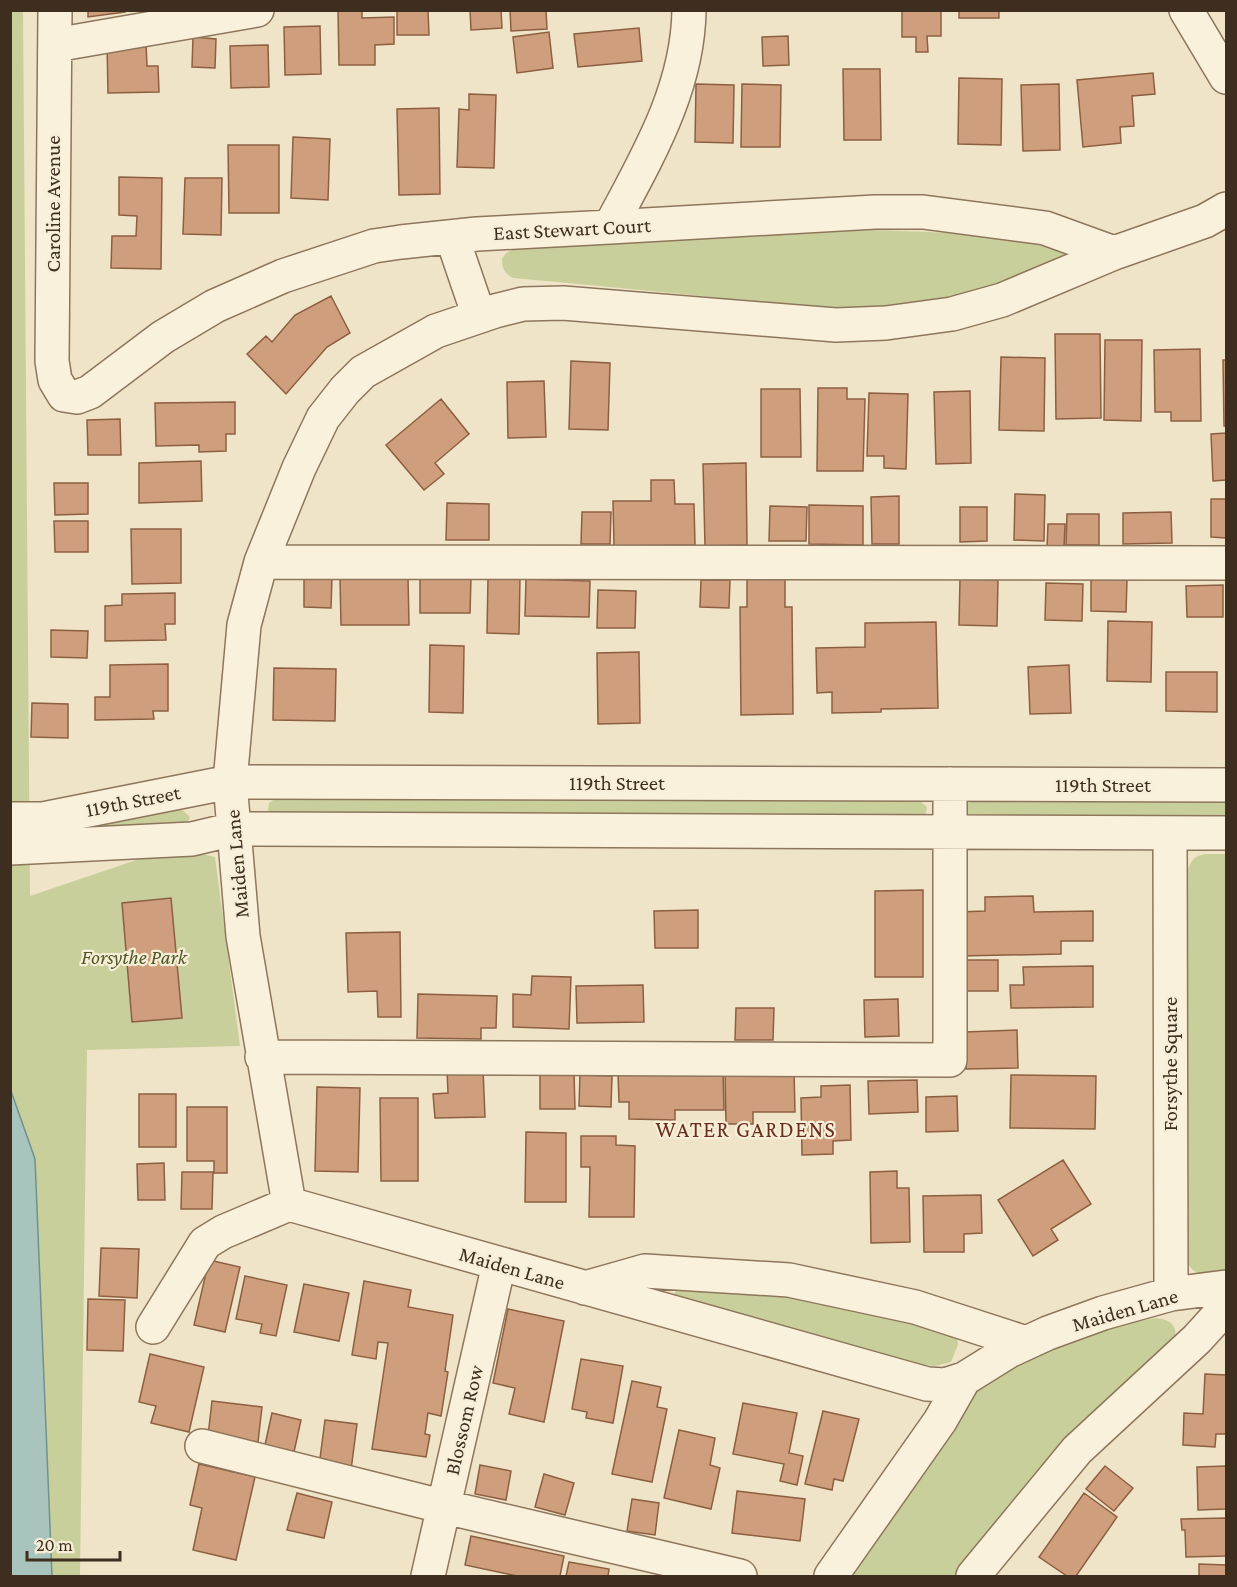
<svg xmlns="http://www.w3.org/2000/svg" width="1237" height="1587" viewBox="0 0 1237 1587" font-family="'Crimson Pro',serif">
	<rect width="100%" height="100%" fill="#f0e4c8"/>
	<path fill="#c9cf9b" d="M23,10L30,896L151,855L188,851L215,857L240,1046L87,1050L80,1576H52L35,1159L11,1091L10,11Z
		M872,230C932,232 1006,233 1062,250L1064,254L1062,258C1001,288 937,305 870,308C817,310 764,302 711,297C645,290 579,284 513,278C504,273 502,268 502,259L506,253L515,249Z
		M275,799L920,801L927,807L926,813L922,817H272L268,810L269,803Z
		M975,801L1226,802V820L967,817L965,811L968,803Z
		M181,809L190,817L188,822L182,826L86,831L85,828Z
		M1206,854H1226V1273C1209,1275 1192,1279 1186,1258L1188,870C1191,859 1195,856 1206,854Z
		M690,1286L787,1291L957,1335L958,1345L951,1362L935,1366L912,1364L673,1296L676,1290Z
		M1155,1318C1169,1319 1178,1324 1175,1340L960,1576H845L966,1401L985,1380L1052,1346L1117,1326Z"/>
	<path fill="#a9c4bc" stroke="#6f938a" stroke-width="1.5" d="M11,1091L35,1159L52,1576H11Z"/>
	<path fill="#cf9f7d" stroke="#8d5f41" stroke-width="1.5" d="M88,10H125V12L88,17Z
		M397,10H428L429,35H397Z
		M470,10H501L502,28L471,30Z
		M510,10H546L547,29L511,31Z
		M902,10H941V36H927L928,52H916V37H902Z
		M959,10H999V18H959Z
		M338,11H362V18L394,17V44L375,45V65H339Z
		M320,26L321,74L285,75L284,27Z
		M639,28L642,61L578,67L574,34Z
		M549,32L553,68L517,73L513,37Z
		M788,36L789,65L763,66L762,37Z
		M193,37L216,39L215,68L192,67Z
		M146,42L147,66H158L159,92L108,93L107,43Z
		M268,45L269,87L231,88L230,46Z
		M843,69H880L881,140H844Z
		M1153,73L1155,94L1132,96L1134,126L1120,127L1121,143L1083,147L1077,80Z
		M959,78L1002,79L1001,145L958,144Z
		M696,84L734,85L733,143L695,142Z
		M742,84L781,85L780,147H741Z
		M1059,84L1060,150L1023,151L1021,85Z
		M469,94L496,95L494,168L457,167L459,109L469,110Z
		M439,108L440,194L399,195L397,109Z
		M293,137L330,139L328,200L291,198Z
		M228,145H279V213H229Z
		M119,177L162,178L161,269L111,268L112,236H136L137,216L119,215Z
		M185,178H222L221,235L183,234Z
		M331,296L350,333L327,347L286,394L247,354L266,336L272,342L295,315Z
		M1055,334H1100L1101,418L1056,419Z
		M1105,340H1142L1141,421L1104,420Z
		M1200,349L1201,421H1171V412H1155L1154,350Z
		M1001,357L1045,358L1044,431L999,430Z
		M1223,360H1226V426H1224Z
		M571,361L610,363L608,430L569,429Z
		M544,381L546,437L508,438L507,382Z
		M818,388H847V399H865L863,471H817Z
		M761,389H800L801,457H761Z
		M970,391L971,463L936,464L934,392Z
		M869,393L908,394L906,469L884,468V456H867Z
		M441,399L469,434L435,463L444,474L424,490L386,445Z
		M235,402V434H226V451L199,452V445L156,446L155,403Z
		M120,419L121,455H88L87,420Z
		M1226,433V480L1213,481L1211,434Z
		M201,461L202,501L139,503V463Z
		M746,463L747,545L705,546L703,464Z
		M651,480H674L675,504H694L695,545L614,546L613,501H651Z
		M54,483H88V514L55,515Z
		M1015,494L1045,495L1044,541L1014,540Z
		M899,496V544H872L871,497Z
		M1211,499H1226V538L1211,537Z
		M447,503L489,504V540H446Z
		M809,505L863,506V545L809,544Z
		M770,506L807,507L806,541H769Z
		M960,507H987V541L960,542Z
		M582,512H611L610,544H581Z
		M1171,512L1172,543L1123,544V513Z
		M1067,514H1099V545H1066Z
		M54,521H88V552H55Z
		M1048,524H1065L1064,548H1047Z
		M131,529H181V583L132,584Z
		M304,576L332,577L331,608L304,607Z
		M785,576V607H792L793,714L741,715L740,607H747V577Z
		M340,577H408L409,625H341Z
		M420,577H471L470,613H420Z
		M488,578H520L519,634L487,633Z
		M526,579L590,581L589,617L525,616Z
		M960,579L998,580L997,626L959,625Z
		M1091,579L1127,580L1126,612L1091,611Z
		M701,580H730L729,608L700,607Z
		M1046,583L1083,584L1082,621L1045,620Z
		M1223,585V617H1187L1186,586Z
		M598,590L636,591L635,628H597Z
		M175,593V624H165L166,640L105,641V606L122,605V594Z
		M1108,621L1152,622L1151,682L1107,681Z
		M936,622L938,708L881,709V712L832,713V692L817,693L816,648L865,647V623Z
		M51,630L88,631L87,658L51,657Z
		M430,645L464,646L463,713L429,712Z
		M639,652L640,723L598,724L597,653Z
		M168,664V711H153L154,719L95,720V697H110V665Z
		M1069,665L1071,713L1030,714L1028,667Z
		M274,668L336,669L335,721L273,720Z
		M1166,672H1217V712L1166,711Z
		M32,703L68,704V738L31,737Z
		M923,890V977H875V891Z
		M1033,896L1034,912L1093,911V941H1061V954L960,956L959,912L985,911V897Z
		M171,898L182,1018L132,1022L122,903Z
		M698,910V948H655L654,911Z
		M400,932L401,1017H378L377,991L348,992L346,933Z
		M965,960H998V991H965Z
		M1093,966V1007L1011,1008L1010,985H1024L1023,967Z
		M532,976L571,977L569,1029L513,1027V994L531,995Z
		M643,985L644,1022L577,1023L576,986Z
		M418,994L497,996L496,1028H481V1039L417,1038Z
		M898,999L899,1036L865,1037L864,1000Z
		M736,1008H774L773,1040H735Z
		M1017,1030L1018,1068L966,1069L965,1032Z
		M483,1069L485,1117L435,1118L433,1094L448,1093L447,1070Z
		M725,1071H794L795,1112H753V1124H726Z
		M723,1072L724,1110H675V1120L629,1119V1102H619L618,1073Z
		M574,1073L575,1109H540V1074Z
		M580,1075L612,1076L611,1107L579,1106Z
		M1011,1075L1096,1076L1095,1129L1010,1128Z
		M917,1080L918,1112L869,1114L868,1081Z
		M850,1085L851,1140L833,1141V1154L802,1155L801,1098L821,1097V1086Z
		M317,1087L360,1088L358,1172L315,1171Z
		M139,1094H176V1147H139Z
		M957,1096L958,1131L926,1132V1097Z
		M380,1098H418V1181H381Z
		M187,1107H227V1173H214V1161H187Z
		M526,1132L566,1133V1202H525Z
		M581,1136H616V1145L635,1146L634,1217H589L590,1167H581Z
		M1063,1160L1091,1204L1051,1229L1058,1240L1033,1256L998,1200Z
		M164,1163L165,1200H138L137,1164Z
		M897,1171V1188H909L910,1242L871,1243L870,1172Z
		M182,1172H213L212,1209H181Z
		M981,1195L982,1233L964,1234V1252H924L923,1196Z
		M101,1248L139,1249L137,1298L99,1296Z
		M209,1260L240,1267L225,1332L194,1325Z
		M245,1276L287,1285L276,1336L260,1333L262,1324L236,1319Z
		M364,1281L411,1290L408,1307L453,1315L445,1371L448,1372L441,1416L428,1413L425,1434L430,1435L426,1457L372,1449L388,1343L378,1342L376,1359L352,1355Z
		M304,1284L349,1293L339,1341L294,1332Z
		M88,1299L125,1300L123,1351L87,1350Z
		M508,1309L564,1321L544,1422L509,1414L515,1388L493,1383Z
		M150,1354L204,1367L189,1432L151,1423L156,1406L139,1402Z
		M581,1359L623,1366L613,1423L586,1418L587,1412L572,1409Z
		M1205,1374L1226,1375V1434H1216L1215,1447L1183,1445L1184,1413L1203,1414Z
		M632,1381L661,1387L657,1407L667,1409L652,1482L612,1474Z
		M212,1401L262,1407L258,1442L208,1436Z
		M743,1403L797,1413L789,1453L803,1456L797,1485L780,1481L784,1464L733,1454Z
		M823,1411L859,1419L843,1481L834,1479L832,1490L805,1484Z
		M272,1413L301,1420L294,1452L265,1445Z
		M325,1420L357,1424L351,1470L319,1466Z
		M679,1430L715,1438L710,1465L720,1468L711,1509L664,1498Z
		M199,1464L255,1477L236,1560L193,1550L202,1508L190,1505Z
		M480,1465L511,1471L506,1500L475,1494Z
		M1105,1466L1133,1488L1114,1511L1086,1489Z
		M1226,1466V1509L1198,1510L1197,1467Z
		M544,1474L574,1483L565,1515L535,1507Z
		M737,1491L805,1499L800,1541L732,1533Z
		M297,1493L332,1502L324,1538L287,1530Z
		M1084,1493L1117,1517L1076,1576H1067L1039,1557Z
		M632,1499L659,1503L655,1535L627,1531Z
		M1226,1518V1556L1186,1557L1185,1530H1182L1181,1519Z
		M471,1536L564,1556L560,1576H517L465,1565Z
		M569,1562L609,1569L608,1576H566Z
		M1199,1564L1226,1565V1576H1199Z"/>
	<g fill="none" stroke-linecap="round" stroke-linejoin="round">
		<g stroke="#8d765c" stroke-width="36">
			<path id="minor" d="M55,10L52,361L55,380L64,395L77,397L90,392L163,337L215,306L283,276L374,246L401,242L477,234L610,227L875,212H923L1045,228L1114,253L1002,300L952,314L886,323L836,325L563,303L523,304L495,311L436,331L363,372L345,390L323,418L299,468L261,562L244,625L230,782L243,936L289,1204
				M1186,10L1226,77
				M55,45L257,10
				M610,227C646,159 688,90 689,10
				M452,237L479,316
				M1114,253L1205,221L1226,209
				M261,562L1226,563
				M10,819H43L230,782L1226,785
				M1170,833L1171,1294
				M10,848L192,839L234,829L1226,833
				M262,1057L950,1060V784
				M289,1204L927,1384L945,1385L964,1379L1009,1351L1048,1333L1103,1313L1171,1294L1226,1287
				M585,1288L645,1271L789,1280L915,1307L1026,1343
				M153,1327L205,1243L223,1232L289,1204
				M202,1446L445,1507L740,1576
				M428,1576L499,1264
				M831,1576L940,1421L964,1379
				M973,1576L1077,1450L1197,1339L1226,1307"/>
		</g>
		<use href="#minor" stroke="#faf1dc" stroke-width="33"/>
	</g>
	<g text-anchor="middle" stroke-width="4.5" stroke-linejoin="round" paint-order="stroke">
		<g font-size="21" fill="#3d2e20" stroke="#f7eed8">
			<text transform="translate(53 204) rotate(-90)" y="7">Caroline Avenue</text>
			<text transform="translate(572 229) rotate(-3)" y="7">East Stewart Court</text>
			<text x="617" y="790">119th Street</text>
			<text x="1103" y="792">119th Street</text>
			<text transform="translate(133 801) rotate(-11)" y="7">119th Street</text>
			<text transform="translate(237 864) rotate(-95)" y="7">Maiden Lane</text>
			<text transform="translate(1170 1064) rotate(-90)" y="7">Forsythe Square</text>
			<text transform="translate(512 1268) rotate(16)" y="7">Maiden Lane</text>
			<text transform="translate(1125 1310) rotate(-16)" y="7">Maiden Lane</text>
			<text transform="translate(464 1420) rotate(-77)" y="7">Blossom Row</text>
		</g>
		<g font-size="21" font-style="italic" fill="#4d5a26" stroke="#f7eed8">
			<text x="134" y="964">Forsythe Park</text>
		</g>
		<g font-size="22" letter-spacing="1.5" fill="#6b2e1e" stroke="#f7eed8">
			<text x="746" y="1137">WATER GARDENS</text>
		</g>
	</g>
	<rect width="1237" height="1587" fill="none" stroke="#3d2e20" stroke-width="24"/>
	<path d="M27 1551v9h93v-9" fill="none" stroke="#3d2e20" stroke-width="3"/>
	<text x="36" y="1551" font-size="18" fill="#3d2e20" stroke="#f7eed8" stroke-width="4.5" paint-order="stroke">20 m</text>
</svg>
